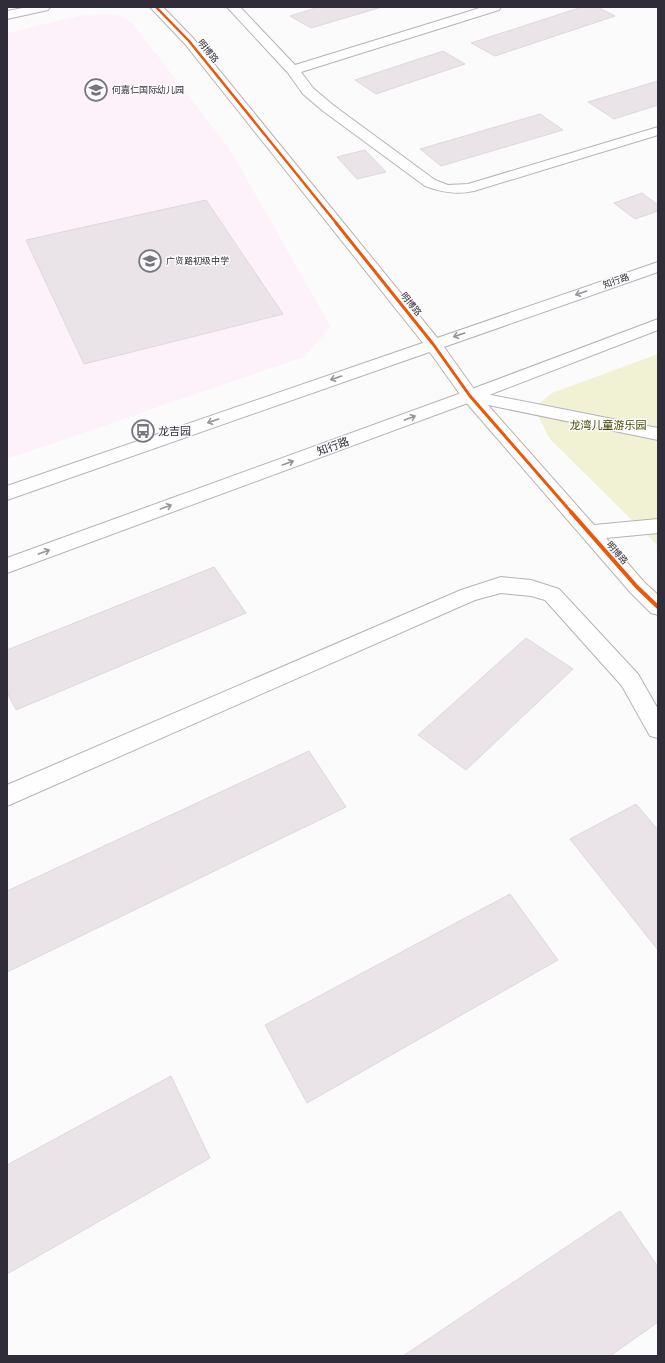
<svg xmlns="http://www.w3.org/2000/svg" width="665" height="1363" viewBox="0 0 665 1363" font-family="Barlow,'Noto Sans SC',sans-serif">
	<rect width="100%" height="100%" fill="#fbfbfb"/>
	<path fill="#fdf2fa" d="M107,14L122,16L134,25L229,148L331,327L304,357L7,459V33L83,15Z"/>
	<path fill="#f1f2d3" d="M658,354V546L550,439L534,408L552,393Z"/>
	<path fill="#eae4e8" stroke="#ded8dc" d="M319,7H382L311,28L290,16Z
		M582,7H597L615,16L495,56L471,43Z
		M443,51L465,64L376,94L355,80Z
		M658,81V105L614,119L588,102Z
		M540,114L563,130L441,166L420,149Z
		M365,150L386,172L357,179L337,157Z
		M642,193L658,205V211L635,219L614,203Z
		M206,200L283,314L84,364L26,240Z
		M214,567L246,613L16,710L7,692V650Z
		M526,638L573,669L466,770L418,735Z
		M309,751L346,807L7,972V891Z
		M636,804L658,830V950L570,839Z
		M510,894L558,960L307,1103L265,1025Z
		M171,1076L210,1158L7,1274V1165Z
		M620,1211L658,1267V1322L610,1356H403Z"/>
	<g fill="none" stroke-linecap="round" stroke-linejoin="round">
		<g stroke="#b4b3b8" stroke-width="2">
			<path id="minor" d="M28,7H50L48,10L7,19V11Z
				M150,7H163L193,38L439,340L476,392L658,428V440L488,405L594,525L658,519V533L606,538L644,582L658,595V615L651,613L630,592L464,400L427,348L185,44Z
				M227,7H240L295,65L483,7H501L499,10L301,72L313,88L333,105L435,180L448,185L468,184L658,127V135L474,191C456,195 441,192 425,186L323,111L303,94L288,73Z
				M501,577L531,580L559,589L638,674L658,709V738L650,736L622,686L545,600L531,596L501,593L475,600L7,806V785L461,590Z"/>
		</g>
		<g stroke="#b4b3b8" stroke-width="2">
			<path id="major" d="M658,262V272L7,500V486Z
				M658,319V330L476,400L7,573V558L464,392Z"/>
		</g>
		<use href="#minor" fill="#fefefe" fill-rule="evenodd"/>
		<use href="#major" fill="#fefefe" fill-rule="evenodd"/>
		<g stroke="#fbfbfb" stroke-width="4">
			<path id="cycleway-far2" d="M156,7L189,41L337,224"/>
		</g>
		<g stroke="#fbfbfb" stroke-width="5">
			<path id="cycleway-far1" d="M336,223L433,344L470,396L572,513"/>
		</g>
		<g stroke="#fbfbfb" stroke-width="6">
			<path id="cycleway" d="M571,512L637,587L658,607"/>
		</g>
		<use href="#cycleway-far2" stroke="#e8590c" stroke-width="2.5"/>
		<use href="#cycleway-far1" stroke="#e8590c" stroke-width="3"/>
		<use href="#cycleway" stroke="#e8590c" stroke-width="4"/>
	</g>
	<defs><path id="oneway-shaft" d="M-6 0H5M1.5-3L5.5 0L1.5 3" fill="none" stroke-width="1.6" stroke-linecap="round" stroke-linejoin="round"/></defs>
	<g stroke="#97969c">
		<use href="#oneway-shaft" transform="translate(581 293) rotate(161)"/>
		<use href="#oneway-shaft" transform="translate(459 335) rotate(161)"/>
		<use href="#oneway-shaft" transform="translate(336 378) rotate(161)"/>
		<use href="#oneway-shaft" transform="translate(410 418) rotate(-20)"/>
		<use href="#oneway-shaft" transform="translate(213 421) rotate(161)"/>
		<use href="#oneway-shaft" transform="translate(288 463) rotate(-20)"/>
		<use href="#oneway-shaft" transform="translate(166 507) rotate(-20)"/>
		<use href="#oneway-shaft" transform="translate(44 552) rotate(-20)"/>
	</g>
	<defs>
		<g id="school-ring" transform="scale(1.15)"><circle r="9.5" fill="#fbfbfb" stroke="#77757d" stroke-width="1.5"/><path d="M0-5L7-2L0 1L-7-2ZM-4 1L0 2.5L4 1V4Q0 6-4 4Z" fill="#77757d"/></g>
		<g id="bus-ring" transform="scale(1.15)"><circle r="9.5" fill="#fbfbfb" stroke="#77757d" stroke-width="1.5"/><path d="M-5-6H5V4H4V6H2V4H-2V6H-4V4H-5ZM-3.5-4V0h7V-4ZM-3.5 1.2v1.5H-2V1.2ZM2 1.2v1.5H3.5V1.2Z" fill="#77757d"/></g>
	</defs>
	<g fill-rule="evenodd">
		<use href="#school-ring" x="96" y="90"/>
		<use href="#school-ring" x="150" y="261"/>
		<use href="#bus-ring" x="143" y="431"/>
	</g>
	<g text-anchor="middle" stroke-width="3" stroke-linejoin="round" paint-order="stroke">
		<g font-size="9" fill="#302d39" stroke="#fbfbfb">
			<text transform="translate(208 51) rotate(51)" y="3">明博路</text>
			<text transform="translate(616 281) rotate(-19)" y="3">知行路</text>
			<text transform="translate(411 304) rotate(51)" y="3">明博路</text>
			<text transform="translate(617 553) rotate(49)" y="3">明博路</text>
		</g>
		<g font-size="9" fill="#302d39" stroke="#fbfbfb" text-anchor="start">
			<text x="112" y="93">何嘉仁国际幼儿园</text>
			<text x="166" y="264">广贤路初级中学</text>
		</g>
		<g font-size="11" fill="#494906" stroke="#fbfbfb">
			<text x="608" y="429">龙湾儿童游乐园</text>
		</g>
		<g font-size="11" fill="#302d39" stroke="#fbfbfb" text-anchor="start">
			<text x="158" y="435">龙吉园</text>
		</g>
		<g font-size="11" fill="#302d39" stroke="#fbfbfb">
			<text transform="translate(333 446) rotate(-20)" y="4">知行路</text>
		</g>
	</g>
	<rect width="665" height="1363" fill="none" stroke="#302d39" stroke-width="16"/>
</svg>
